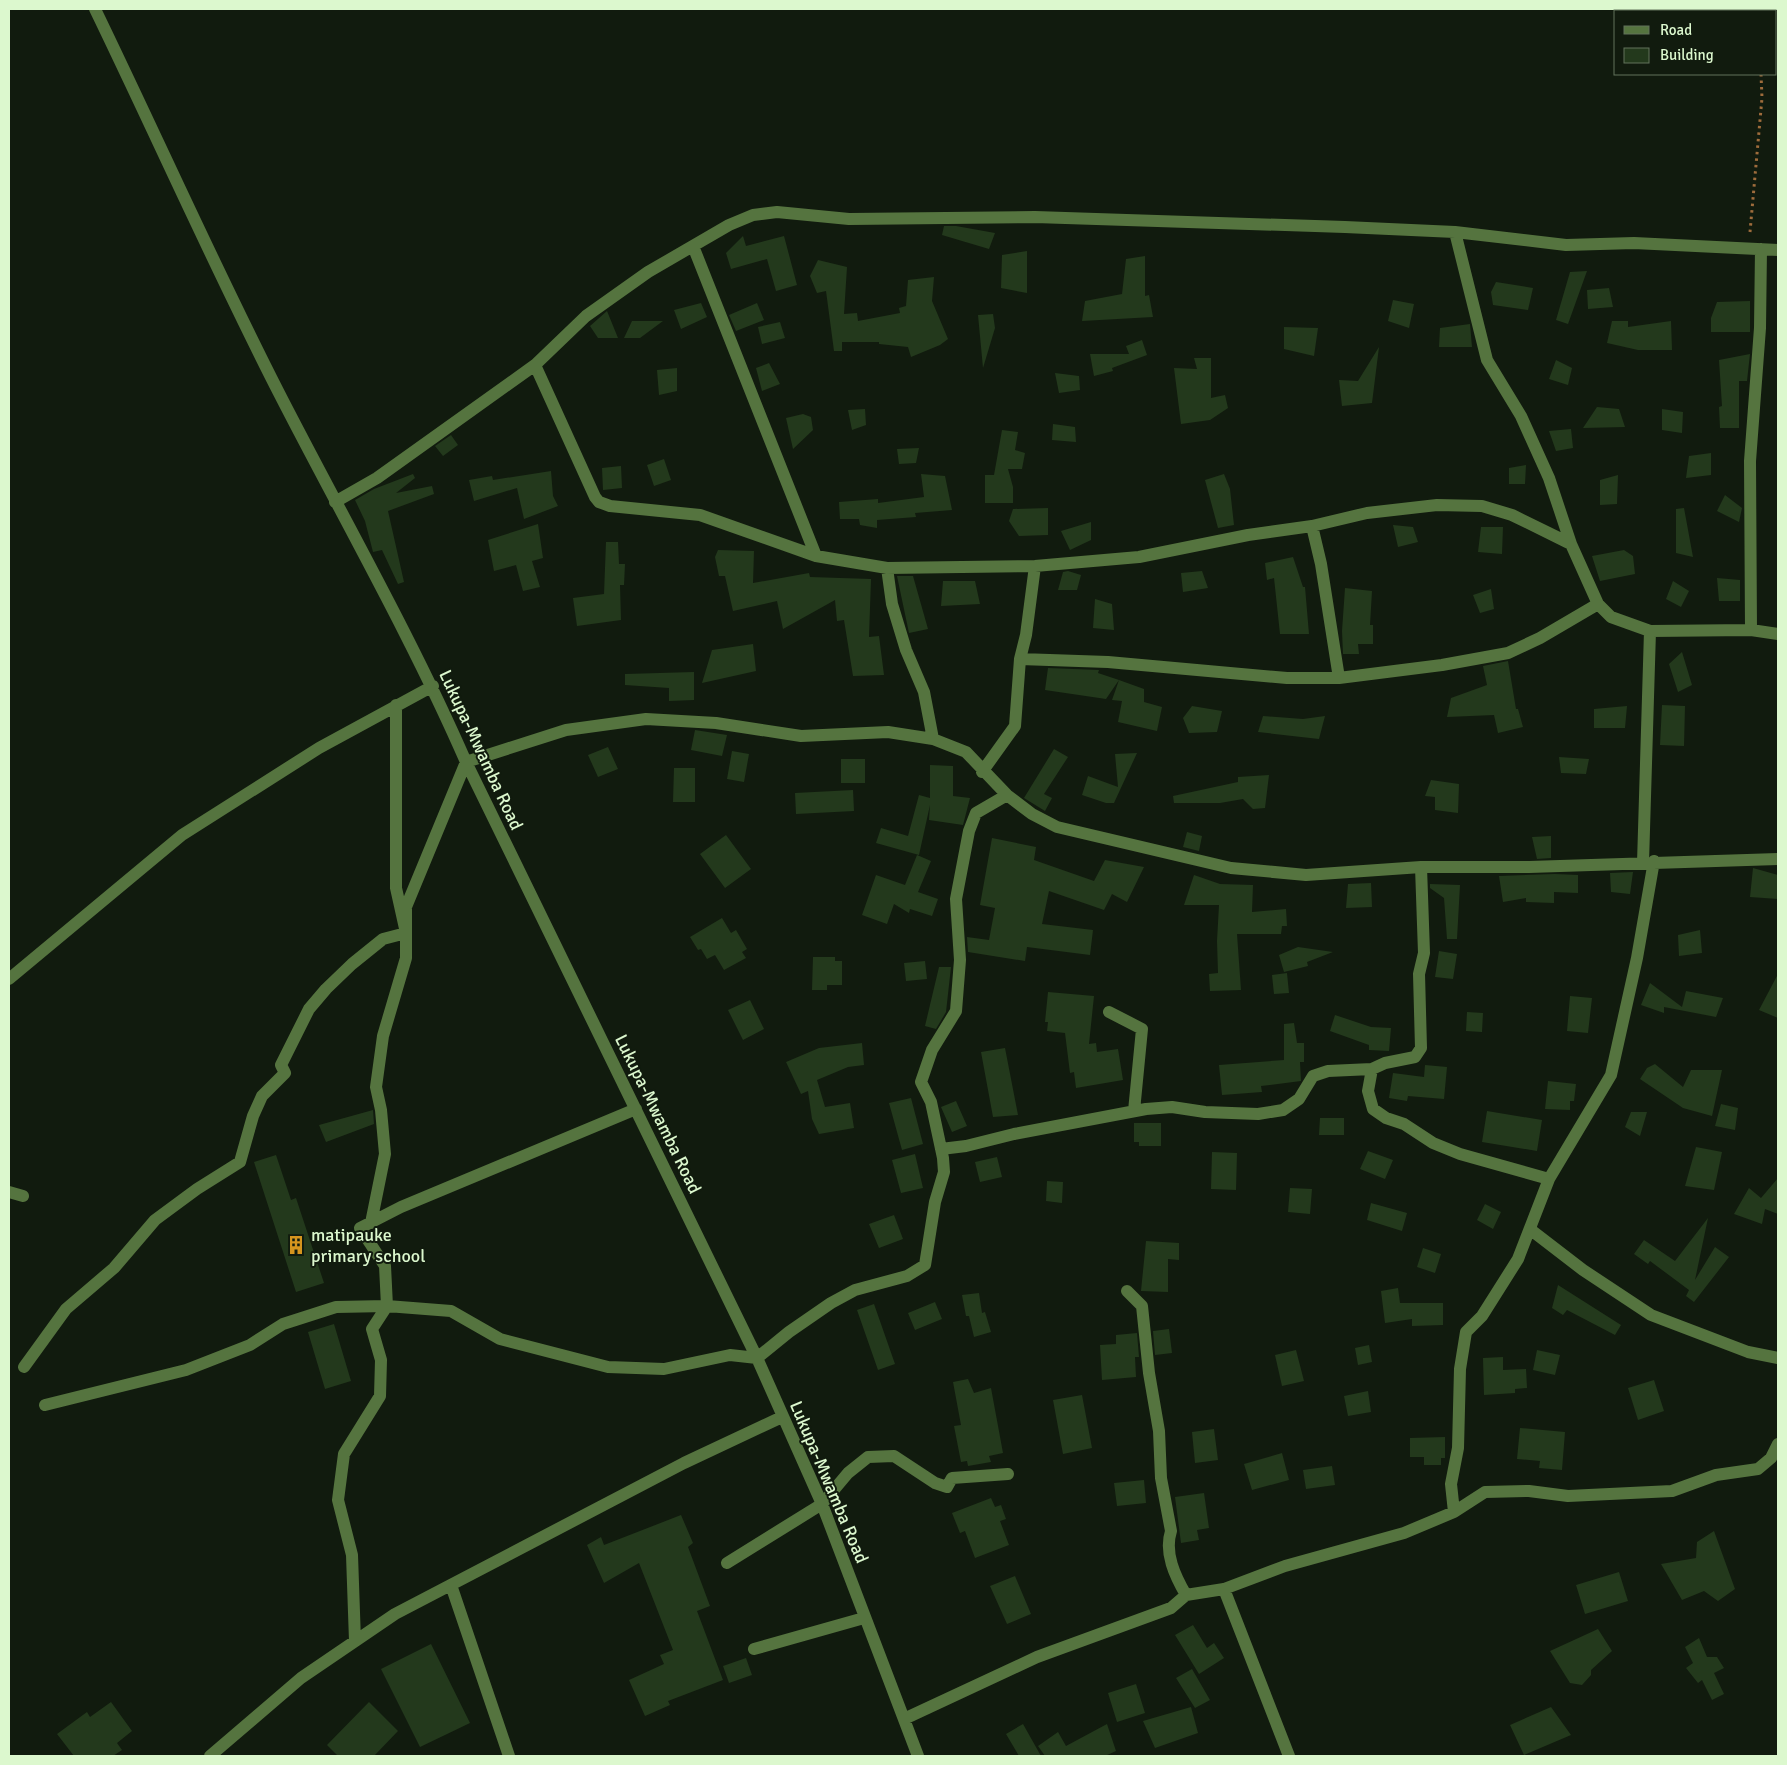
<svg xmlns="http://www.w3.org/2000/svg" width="1787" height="1765" viewBox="0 0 1787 1765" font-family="Signika,sans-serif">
	<rect width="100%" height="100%" fill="#111b0e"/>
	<path fill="#23391c" d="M944,226H956L995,233L989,249L942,235Z
		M743,236L746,246L784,236L797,285L776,291L767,259L731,269L726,253Z
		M1027,251V293L1001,288L1002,255Z
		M1145,256V296L1149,295L1153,317L1082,321L1085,301L1122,294L1126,259Z
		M818,260L847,267L844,314L857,313L858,321L900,313L899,308L906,306L908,280L934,277L932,301L948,339L940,345L911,357L908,347L879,344V342H842V351H834L826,291L817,293L810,276Z
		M1587,271L1568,324L1556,320L1570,272Z
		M1496,282L1533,288L1528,310L1493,305L1491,292Z
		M1609,288L1613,307L1588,309L1587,290Z
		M1393,300L1414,304L1409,328L1388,321Z
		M1750,301V332H1711V318L1717,302Z
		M701,303L707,317L681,329L674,310Z
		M757,303L764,320L736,331L729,315Z
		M607,311L618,338H598L590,326Z
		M993,314L995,328L983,368L978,315Z
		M632,321H663L640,338H624Z
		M1612,321H1628V327L1671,321L1672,350H1638L1607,343Z
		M780,322L785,338L762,344L758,327Z
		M1470,324L1472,347H1439L1440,328Z
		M1284,327L1318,328L1314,356L1284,349Z
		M1142,340L1147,355L1112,368L1113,371L1094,376L1090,354H1129L1126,346Z
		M1379,347L1372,403L1342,406L1339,380L1358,381Z
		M1750,354L1747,381H1739V428H1720L1719,407L1722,406L1719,360Z
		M1194,358H1211V398L1225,395L1228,408L1210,420L1181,424L1174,368L1197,369Z
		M1556,360L1572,368L1568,385L1549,379Z
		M769,363L780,384L762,391L756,368Z
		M677,368V391L659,395L657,370Z
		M1055,373L1079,376L1080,390L1059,393Z
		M1597,407L1619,409L1625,427L1583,428Z
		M865,409L866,425L852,430L848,410Z
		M1662,409L1683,412L1682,433L1662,430Z
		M803,414L811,417L813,430L793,449L786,418Z
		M1053,424L1075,427L1076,442L1052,440Z
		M1571,429L1573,448L1556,451L1549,431Z
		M1002,430L1018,432L1015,450L1025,453L1022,469H1008L1013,487V503H985V475H994Z
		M451,435L458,445L443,456L435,446Z
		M919,448L916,463L899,464L897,449Z
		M1711,453V475L1686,478L1689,456Z
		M664,459L671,480L654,486L647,465Z
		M1526,465L1525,484H1509V468Z
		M621,466L622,488L603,490L602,468Z
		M551,471L553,496L558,506L524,519L517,488L474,501L469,480L492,476L493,480Z
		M413,474L415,478L396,493L432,486L434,494L388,511L404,582L398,584L382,550L373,552L365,521L355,500L374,489Z
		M921,474L945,476L952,510L915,513L916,517L877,520V528L860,525L859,519H840L839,502L878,499V503L924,497Z
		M1224,474L1230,489L1234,525L1218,528L1205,480Z
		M1618,475L1617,504L1600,505V480Z
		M1725,495L1742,508L1739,522L1717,511Z
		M1048,508V535L1019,536L1009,521L1013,509Z
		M1684,508L1693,557L1676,553V509Z
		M1091,522V540L1070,550L1061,531Z
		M538,524L543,558L532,561L540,587L523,591L516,565L494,571L488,540Z
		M1393,525L1413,527L1418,542L1398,547Z
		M1481,527H1503L1502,554L1478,552Z
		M606,542H618L619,564H625L624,585H620L621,620L577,626L573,598L604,594Z
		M718,550L754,551L753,583L809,573L810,577L871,579L869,637L879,636L884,675L853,676L844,620L837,621L835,600L783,629L777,601L733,611L725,576H719L715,557Z
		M1624,550L1633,556L1635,574L1600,581L1592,556Z
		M1293,557L1303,587H1305L1309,634H1280L1274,578L1267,580L1265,563Z
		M1068,571L1081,575L1077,590H1058L1063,572Z
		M1202,571L1208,588L1183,592L1181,573Z
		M897,576H913L928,629L909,633Z
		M1717,578L1740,580V601H1719Z
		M943,581H975L980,604L941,606Z
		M1673,581L1689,591L1681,607L1666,599Z
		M1345,588L1372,591L1370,625H1373V644H1358L1359,654H1343L1342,631Z
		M1491,589L1494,609L1480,613L1473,595Z
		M1095,599L1112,604L1114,630L1093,628Z
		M753,644L756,671L702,683L712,650Z
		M1682,652L1692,685L1678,692L1669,664Z
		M1508,661L1516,709H1518L1523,727L1498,733L1494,715L1447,717L1451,698L1487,685L1483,666Z
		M1048,668L1099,670L1098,673L1119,680L1106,699L1045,690Z
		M694,672V700L669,701V688L625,685V674Z
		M1119,680L1144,689V702L1162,707L1157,731L1118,722L1122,701L1112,700Z
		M1662,705L1685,706L1684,746L1660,745Z
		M1192,706L1222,711L1217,732L1189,733L1183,718Z
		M1627,706L1625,728H1594V709Z
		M1263,716L1303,719L1325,716L1319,739L1258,732Z
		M695,730L727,735L722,756L691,750Z
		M608,747L618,769L598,777L588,755Z
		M1054,749L1068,757L1044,794L1052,798L1045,811L1024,798Z
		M732,751L749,754L744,782L727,779Z
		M1137,753L1114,803H1106L1082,795L1088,776L1118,787L1115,754Z
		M1559,757L1589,759L1586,774L1561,773Z
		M841,759H865V783H841Z
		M930,765L953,766V796L970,798L963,825L929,820L930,805L919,855L876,843L881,828L908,836L919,795L930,798Z
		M674,768H695V802H673Z
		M1269,775L1265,808L1253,809L1243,799L1220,803H1174L1173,796L1238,782V777Z
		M1431,780L1459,784L1458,813L1435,810V797L1425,796Z
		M853,790L854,811L796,814L795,793Z
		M1187,832L1202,836L1199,851L1183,847Z
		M726,835L751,869L725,888L700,854Z
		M1551,836V858L1537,859L1532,837Z
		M992,838L1036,847L1034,860L1094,881L1105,860L1144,867L1127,902L1112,894L1104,910L1049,891L1042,924L1093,930L1090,955L1027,947L1025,961L968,952L967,937L989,940L995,908L980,905Z
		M917,855L931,861L918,892L938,899L932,916L910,909L909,913L894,904L887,924L862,915L876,875L905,885Z
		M1753,868L1778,875V899L1750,897Z
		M1633,872L1630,894L1611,892L1610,873Z
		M1555,874L1578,875V893L1554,892V903L1526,902V898L1503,902L1499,876Z
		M1194,875L1220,884L1253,885L1252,912L1286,909L1287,926H1282L1281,934H1237L1241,990L1210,991L1209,974L1218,973L1217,941L1219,905H1184Z
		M1371,883L1372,907L1346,908L1348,884Z
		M1430,884L1460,885L1457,939H1447L1444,898L1430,888Z
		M722,918L731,933L736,930L747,949L742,952L746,958L724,970L715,955L707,959L701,949L698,950L690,937Z
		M1700,930L1702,953L1679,956L1678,935Z
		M1298,947L1333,952L1307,962L1308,966L1284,972L1279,955Z
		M1439,951L1457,954L1453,979L1435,977Z
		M813,957H835V961H842V985H827V990H812Z
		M925,961L927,979L906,981L904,963Z
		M939,967H951L946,1012L936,1029L925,1026Z
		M1287,973L1289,993L1274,994L1272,975Z
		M1778,974V1018L1759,1010Z
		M1650,983L1682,1007L1686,991L1723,998L1716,1017L1664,1007V1013L1641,1005Z
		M1048,992L1094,996L1089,1044L1096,1043L1097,1052L1118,1049L1123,1080L1076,1088L1074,1072L1070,1073L1065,1033L1047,1031L1048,1022H1045Z
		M1570,996L1592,998L1588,1033L1567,1031Z
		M750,1000L764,1029L743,1040L728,1010Z
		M1467,1012L1483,1013L1482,1032L1466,1031Z
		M1335,1015L1371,1027L1391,1028L1389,1051L1369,1050V1045L1330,1031Z
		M1294,1023L1297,1043H1304V1062H1300L1301,1081L1261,1086L1262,1092L1222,1095L1219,1065L1284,1060V1024Z
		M862,1043L864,1065L848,1067L817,1080L825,1107L850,1103L854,1128L819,1134L812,1119L808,1091L801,1094L786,1062L819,1048Z
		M1005,1048L1018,1115L993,1117L981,1052Z
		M1655,1064L1683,1087L1691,1070H1722L1712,1116L1683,1108L1640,1079L1647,1068Z
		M1425,1065L1447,1067L1444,1099L1408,1096L1407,1101L1389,1098L1393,1073L1424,1077Z
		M1548,1081L1576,1084L1574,1101H1570V1110L1545,1109Z
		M911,1098L923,1144L902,1150L889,1103Z
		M956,1101L967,1126L952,1132L941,1107Z
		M1721,1104L1738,1108L1735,1130L1715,1126Z
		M373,1110L374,1124L326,1142L319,1125Z
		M1487,1111L1542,1120L1537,1151L1482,1142Z
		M1631,1112H1647L1640,1136L1625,1127Z
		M1320,1118H1344V1135H1319Z
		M1134,1123H1161V1146H1139V1142H1134Z
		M1696,1147L1722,1152L1714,1190L1685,1186Z
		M1368,1151L1393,1160L1385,1179L1360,1169Z
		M1212,1152L1237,1153L1236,1190L1211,1189Z
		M915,1154L923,1188L901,1193L892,1160Z
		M276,1155L291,1200L296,1198L324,1283L296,1292L254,1162Z
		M997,1157L1002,1177L980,1182L975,1162Z
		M1778,1178V1214L1765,1209L1762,1224L1734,1214L1749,1188L1761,1198Z
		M1047,1181L1063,1182L1062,1203L1046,1201Z
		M1290,1188L1312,1189L1310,1214L1288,1212Z
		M1371,1203L1407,1213L1402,1231L1367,1220Z
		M1485,1204L1501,1212L1493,1229L1477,1220Z
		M894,1215L903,1239L879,1248L869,1224Z
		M1708,1218L1695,1280L1715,1247L1729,1257L1694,1302L1686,1296L1689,1290L1650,1261L1648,1264L1634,1254L1644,1240L1675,1261Z
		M1146,1241L1179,1243V1260L1168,1259V1292L1141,1291Z
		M1423,1248L1441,1254L1435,1273L1417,1267Z
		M1558,1285L1621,1325L1615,1335L1567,1310L1563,1315L1552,1308Z
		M1398,1288L1400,1303H1443V1325L1412,1326V1319L1385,1323L1381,1291Z
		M979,1293L982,1313L985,1312L991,1332L974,1337L969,1316H966L962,1295Z
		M935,1302L942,1319L915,1330L908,1313Z
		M874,1304L895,1364L878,1370L857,1310Z
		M334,1324L351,1381L325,1389L308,1332Z
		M1169,1329L1172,1353L1155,1355L1153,1331Z
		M1137,1333L1139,1357H1135L1136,1377L1102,1380L1100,1345L1116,1344V1335Z
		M1369,1345L1372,1362L1358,1365L1355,1348Z
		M1296,1350L1304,1381L1282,1386L1275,1355Z
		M1537,1350L1560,1355L1555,1375L1533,1370Z
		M1503,1357V1370L1526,1369L1527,1388L1515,1389V1393L1484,1395L1483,1358Z
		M968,1379L974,1393L991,1388L1003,1453L989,1456L991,1462L968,1466L967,1461L961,1462L954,1426L961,1425L953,1382Z
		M1654,1380L1664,1411L1638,1420L1628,1388Z
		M1368,1391L1371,1412L1348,1416L1344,1396Z
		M1082,1395L1092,1448L1063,1454L1053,1400Z
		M1520,1428L1565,1432L1562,1470L1539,1468L1540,1461L1517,1459Z
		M1214,1429L1218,1460L1195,1463L1192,1432Z
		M1445,1437V1458H1441V1465H1424V1457H1410V1438Z
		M1282,1453L1289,1480L1252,1490L1244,1464Z
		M1332,1466L1335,1485L1306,1489L1303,1470Z
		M1144,1480L1146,1503L1117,1506L1114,1483Z
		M1204,1493L1209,1528L1197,1530L1199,1540L1181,1543L1175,1497Z
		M991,1498L995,1507L1001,1505L1006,1519L1000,1521L1009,1545L975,1558L965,1531L960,1533L952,1513Z
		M681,1515L693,1543L688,1547L710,1606L697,1611L723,1680L668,1701L670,1705L645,1716L629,1680L664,1664L660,1655L673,1650L639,1563L604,1583L587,1545L601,1537L604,1545Z
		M1714,1531L1735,1589L1718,1601L1704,1591L1682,1600L1661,1564L1696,1558L1697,1542Z
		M1619,1572L1628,1601L1585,1614L1576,1585Z
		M1015,1576L1031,1614L1007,1624L990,1586Z
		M1193,1625L1207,1648L1214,1643L1224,1658L1199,1674L1175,1635Z
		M1598,1629L1612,1651L1591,1670V1675L1582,1685L1570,1683L1550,1651Z
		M1699,1638L1707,1657H1717L1724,1668L1714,1673L1724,1694L1712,1700L1702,1680L1698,1683L1686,1668L1693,1663L1685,1647Z
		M431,1644L470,1723L420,1747L381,1669Z
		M746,1658L752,1675L729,1683L723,1666Z
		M1192,1669L1210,1700L1195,1708L1176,1678Z
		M1136,1684L1145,1713L1117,1722L1108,1693Z
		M111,1702L132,1731L117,1743L122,1750L113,1756H74L57,1734L87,1712L90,1717Z
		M369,1702L398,1731L374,1756H338L327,1745Z
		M1191,1707L1198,1733L1155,1748L1143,1721Z
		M1551,1707L1571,1735L1524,1755L1510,1725Z
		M1023,1724L1041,1756H1019L1006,1734Z
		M1107,1724L1116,1751L1105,1756H1045L1038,1746L1058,1732L1066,1746Z"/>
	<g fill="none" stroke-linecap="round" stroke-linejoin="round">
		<path stroke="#9e6c3c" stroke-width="3" stroke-dasharray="2.5 4" stroke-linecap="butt" d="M1771,11L1772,9
			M1750,232L1762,98L1761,74"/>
		<path stroke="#55743f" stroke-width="12" d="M95,9C157,137 214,266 279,393C342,516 411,636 466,762L757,1358L822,1504L918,1756
			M1455,232L1487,360L1521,416L1549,478L1571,544L1598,604L1611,617L1650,631L1751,630L1778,634
			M693,246L816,556
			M535,365L595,497L599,502L610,506L700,515L816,556L887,568L1035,566L1139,557L1248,535L1312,526L1367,513L1437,505L1482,506L1512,515L1571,544
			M335,502L377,478L535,365L586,316L648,272L729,225L753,215L777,212L849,219L1035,217L1345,227L1455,232L1566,245L1634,243L1778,250
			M1312,526L1321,564L1339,678
			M887,568L892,604L906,650L924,692L933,739
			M1751,630L1750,461L1760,328L1761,249
			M1020,659L1108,662L1287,678H1339L1442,665L1508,653L1540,638L1598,604
			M982,772L1015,726L1020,659L1026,635L1035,566
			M1643,863L1650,631
			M9,979L182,835L319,748L433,686
			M1109,1012L1142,1029L1134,1111
			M1372,1069L1368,1091L1373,1109L1386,1118L1404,1124L1433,1143L1460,1154L1549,1179
			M941,1149L966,1146L1014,1134L1146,1109L1172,1107L1205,1112L1258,1114L1283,1110L1299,1099L1313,1076L1328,1071L1372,1069L1385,1063L1415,1057L1421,1048L1419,974L1424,953L1421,867
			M9,1192L23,1196
			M371,1223L385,1154L381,1110L376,1087L383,1036L406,958V933L396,888V705
			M1531,1230L1583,1270L1651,1315L1748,1352L1778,1358
			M1127,1291L1142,1306L1149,1373L1159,1431L1161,1478L1171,1531C1164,1553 1175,1576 1186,1595
			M24,1367L66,1309L114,1268L155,1220L197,1189L240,1162L253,1116L262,1096L285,1073L281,1065L309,1009L326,989L352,964L383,939L406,933V907L466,762L566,730L646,719L716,723L801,736L888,732L933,739L966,752L1007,795L1032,814L1057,827L1231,868L1306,875L1421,867H1529L1778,859
			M45,1405L186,1370L250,1345L283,1324L336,1307L387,1306L451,1311L500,1339L608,1367L664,1369L730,1355L757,1358L789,1332L831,1303L855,1290L907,1276L925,1265L935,1202L944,1172L943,1158L931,1102L921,1082L932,1050L956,1011L960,960L956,899L969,831L976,813L1007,795
			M1454,1512L1451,1484L1458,1448L1460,1369L1466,1332L1482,1316L1518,1259L1549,1179L1611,1075L1637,958L1654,861
			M727,1563L822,1504L848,1473L868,1457L894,1456L935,1483L947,1487L952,1478L1008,1474
			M451,1585L509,1756
			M1224,1589L1289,1756
			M355,1641L352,1555L338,1500L344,1454L380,1396L381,1360L372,1329L387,1306L385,1266L360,1228L401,1207L636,1109
			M754,1649L864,1618
			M904,1719L1037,1657L1171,1608L1186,1595L1224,1589L1285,1566L1404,1533L1454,1512L1485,1492L1529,1491L1568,1496L1672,1491L1716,1475L1758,1469L1771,1458L1778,1444
			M210,1756L301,1678L395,1614L684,1463L782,1417"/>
	</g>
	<defs>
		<g id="building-bare" transform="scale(1.5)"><path d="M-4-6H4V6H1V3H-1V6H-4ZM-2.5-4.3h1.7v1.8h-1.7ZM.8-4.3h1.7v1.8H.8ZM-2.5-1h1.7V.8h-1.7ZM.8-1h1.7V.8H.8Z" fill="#d5951e" stroke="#111b0e" stroke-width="2.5" paint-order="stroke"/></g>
	</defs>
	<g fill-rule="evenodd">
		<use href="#building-bare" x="296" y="1245"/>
	</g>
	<g text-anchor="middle" stroke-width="4" stroke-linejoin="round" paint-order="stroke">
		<g font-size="18" fill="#dcf8ce" stroke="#111b0e">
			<text transform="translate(481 750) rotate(65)" y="6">Lukupa-Mwamba Road</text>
			<text transform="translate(658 1114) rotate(64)" y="6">Lukupa-Mwamba Road</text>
			<text transform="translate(829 1482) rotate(67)" y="6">Lukupa-Mwamba Road</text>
		</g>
		<g font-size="18" fill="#dcf8ce" stroke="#111b0e" text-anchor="start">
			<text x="311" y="1241">matipauke<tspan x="311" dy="21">primary school</tspan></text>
		</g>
	</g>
	<rect width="1787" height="1765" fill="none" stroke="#dcf8ce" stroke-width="20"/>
	<rect x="1614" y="10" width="162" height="65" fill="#111b0e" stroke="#62735b"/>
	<rect x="1624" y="26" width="25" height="8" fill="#55743f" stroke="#62735b"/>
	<text x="1660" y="35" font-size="15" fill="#dcf8ce">Road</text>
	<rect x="1624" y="48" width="25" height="15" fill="#23391c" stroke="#62735b"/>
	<text x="1660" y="60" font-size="15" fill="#dcf8ce">Building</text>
</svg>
